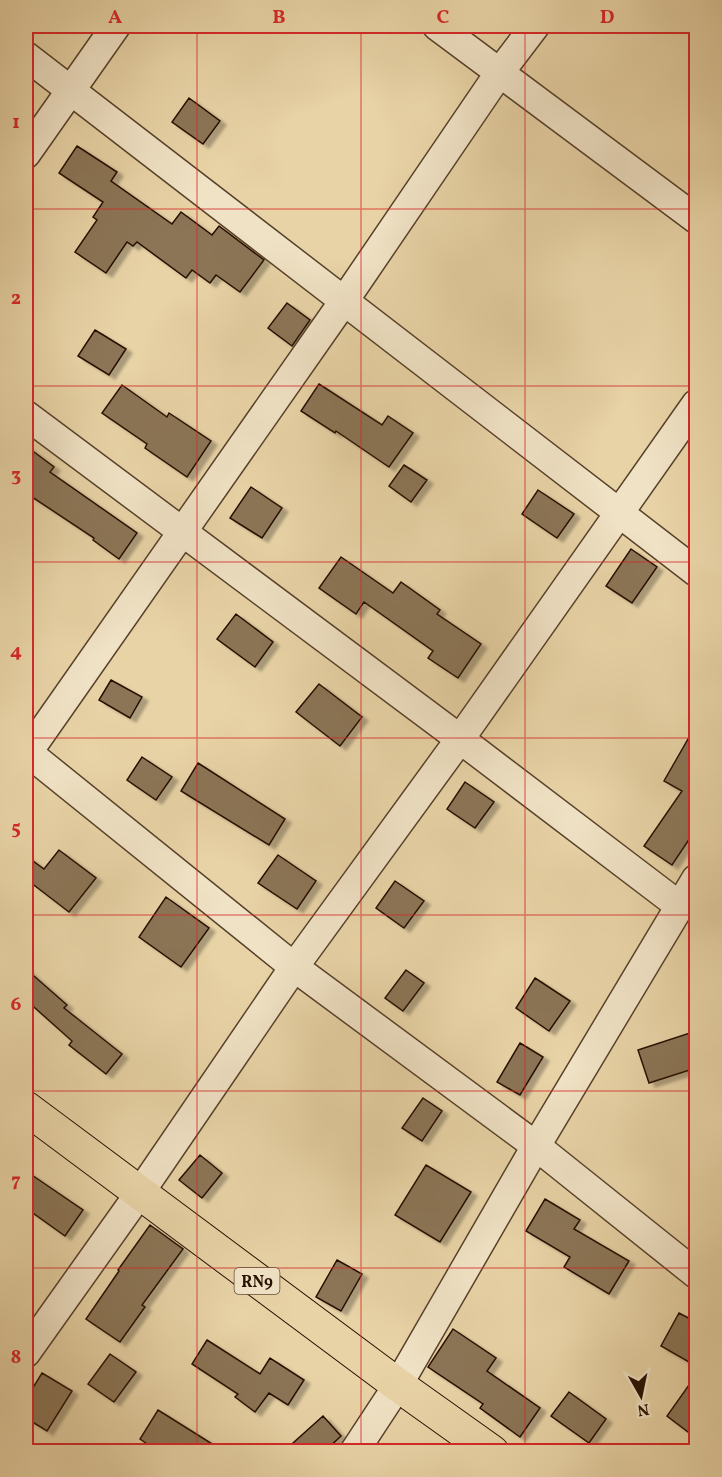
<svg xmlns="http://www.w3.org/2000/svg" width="722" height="1477" viewBox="0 0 722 1477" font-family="Vollkorn,serif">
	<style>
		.building { fill: #8b7556; stroke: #271000; stroke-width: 1.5; filter: url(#shadow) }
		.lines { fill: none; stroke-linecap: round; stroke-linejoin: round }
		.minor-casing { stroke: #57412a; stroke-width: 31 }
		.primary-casing { stroke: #271000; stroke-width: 35 }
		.minor { stroke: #f0e2c5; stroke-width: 28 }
		.primary { stroke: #e8d3a6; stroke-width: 33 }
		.grid { fill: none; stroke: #d62828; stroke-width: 1.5; stroke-opacity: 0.55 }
		.labels { text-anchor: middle; stroke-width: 5; stroke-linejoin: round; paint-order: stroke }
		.shield { fill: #f0e2c5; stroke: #634f3b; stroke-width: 1.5 }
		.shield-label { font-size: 16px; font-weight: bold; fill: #271000 }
		.neatline { fill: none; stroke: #d62828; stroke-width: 2 }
		.grid-label { font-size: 20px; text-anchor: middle; font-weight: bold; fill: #d62828 }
	</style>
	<defs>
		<filter id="shadow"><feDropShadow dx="6" dy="4" stdDeviation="1.5" flood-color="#0004"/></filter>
	</defs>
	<rect width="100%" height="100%" fill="#e8d3a6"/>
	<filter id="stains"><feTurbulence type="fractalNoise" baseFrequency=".00333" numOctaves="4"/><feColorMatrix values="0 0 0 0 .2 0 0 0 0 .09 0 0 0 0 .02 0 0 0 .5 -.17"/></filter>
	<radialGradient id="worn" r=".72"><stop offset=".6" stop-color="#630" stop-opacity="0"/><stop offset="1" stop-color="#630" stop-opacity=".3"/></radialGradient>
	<path class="building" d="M 189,98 L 220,121 L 203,144 L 172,122 Z
		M 77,146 L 117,172 L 111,181 L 172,224 L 181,212 L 212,235 L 219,226 L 264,260 L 240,292 L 216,275 L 210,283 L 192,270 L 186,278 L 137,242 L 133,246 L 127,242 L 106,273 L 75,252 L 97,220 L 93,217 L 103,202 L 59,173 Z
		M 287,303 L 310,320 L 292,346 L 268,328 Z
		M 95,330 L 126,349 L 109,375 L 78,356 Z
		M 319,384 L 382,425 L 388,416 L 413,433 L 389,467 L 336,431 L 335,433 L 301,411 Z
		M 122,385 L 167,417 L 169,413 L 211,441 L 187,477 L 145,448 L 147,444 L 102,413 Z
		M 26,446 L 54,467 L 50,472 L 137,533 L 119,559 L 93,540 L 94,538 L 26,493 Z
		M 404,465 L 427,480 L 411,502 L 389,486 Z
		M 251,487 L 282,508 L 262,538 L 230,518 Z
		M 538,490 L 574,514 L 557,538 L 522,514 Z
		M 631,549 L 657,567 L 632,603 L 606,586 Z
		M 341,557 L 393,593 L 401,582 L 440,610 L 437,614 L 481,644 L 458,678 L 428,658 L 433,651 L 364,602 L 356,614 L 319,588 Z
		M 236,614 L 273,642 L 255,667 L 217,639 Z
		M 111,680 L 142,697 L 130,718 L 99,700 Z
		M 319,684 L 362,717 L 340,746 L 296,712 Z
		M 696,725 L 696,829 L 672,865 L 644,846 L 682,791 L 664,781 Z
		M 142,757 L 172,777 L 156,800 L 127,780 Z
		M 198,763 L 285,819 L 269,845 L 181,791 Z
		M 465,782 L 494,802 L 475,828 L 447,809 Z
		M 59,850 L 96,878 L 69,912 L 26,879 L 26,856 L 44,869 Z
		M 278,855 L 316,881 L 297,909 L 258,883 Z
		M 395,881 L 424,901 L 404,928 L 376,908 Z
		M 166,897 L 209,928 L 181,967 L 139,937 Z
		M 26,969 L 67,1005 L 64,1008 L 122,1054 L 106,1074 L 69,1045 L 72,1041 L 26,1000 Z
		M 406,970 L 424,983 L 403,1011 L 385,998 Z
		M 535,978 L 570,1001 L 549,1031 L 516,1008 Z
		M 696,1031 L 696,1068 L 649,1083 L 638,1050 Z
		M 520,1043 L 543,1057 L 520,1095 L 497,1082 Z
		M 423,1098 L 442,1111 L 422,1141 L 402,1128 Z
		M 200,1155 L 222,1173 L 202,1198 L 179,1180 Z
		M 426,1165 L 471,1192 L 440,1242 L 395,1215 Z
		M 26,1171 L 83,1210 L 65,1236 L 26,1208 Z
		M 545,1199 L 580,1220 L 574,1229 L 629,1261 L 609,1294 L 564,1267 L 570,1257 L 526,1231 Z
		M 150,1225 L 183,1249 L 142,1305 L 145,1307 L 120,1342 L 86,1319 L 119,1271 L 118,1270 Z
		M 337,1260 L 362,1274 L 341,1311 L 316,1297 Z
		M 679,1313 L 696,1322 L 696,1366 L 661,1346 Z
		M 453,1329 L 496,1358 L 487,1371 L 540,1408 L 520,1437 L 480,1408 L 483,1404 L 428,1367 Z
		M 207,1340 L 260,1374 L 270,1358 L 304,1380 L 288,1405 L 269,1393 L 255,1412 L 235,1397 L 238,1394 L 192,1364 Z
		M 110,1354 L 136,1372 L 114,1402 L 88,1384 Z
		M 42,1373 L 72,1391 L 47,1431 L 26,1418 L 26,1399 Z
		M 696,1375 L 696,1438 L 667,1416 Z
		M 569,1392 L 606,1419 L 589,1443 L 551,1416 Z
		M 158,1410 L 225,1452 L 159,1452 L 140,1439 Z
		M 323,1416 L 341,1436 L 324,1452 L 283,1452 Z"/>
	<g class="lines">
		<defs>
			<path id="minor" d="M 437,26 L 696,219
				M 26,56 L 696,572
				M 26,154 L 116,26
				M 26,415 L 460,739 L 681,907
				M 26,751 L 294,967 L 536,1146 L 696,1274
				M 26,755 L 344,301 L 500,72 L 535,26
				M 26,1353 L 139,1194 L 294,967 L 460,739 L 696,404
				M 354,1452 L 398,1385 L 536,1146 L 696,879"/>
			<path id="primary" d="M 26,1108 L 398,1385 L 492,1452"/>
		</defs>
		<use href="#minor" class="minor-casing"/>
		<use href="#primary" class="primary-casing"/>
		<use href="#minor" class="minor"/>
		<use href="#primary" class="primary"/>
	</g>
	<path class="grid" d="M 197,26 L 197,1452M 361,26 L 361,1452M 525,26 L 525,1452M 26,209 L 696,209M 26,386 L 696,386M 26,562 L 696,562M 26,738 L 696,738M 26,915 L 696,915M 26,1091 L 696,1091M 26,1268 L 696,1268"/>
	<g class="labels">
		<rect class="shield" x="234.5" y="1268" width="45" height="26" rx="4.5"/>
		<g class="shield-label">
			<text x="257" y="1287">RN9</text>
		</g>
	</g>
	<rect width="722" height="1477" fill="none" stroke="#e8d3a6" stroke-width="66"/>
	<g transform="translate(641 1396) rotate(171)" stroke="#f0e2c5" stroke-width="4.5" paint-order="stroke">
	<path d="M0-4.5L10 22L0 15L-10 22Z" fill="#271000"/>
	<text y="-9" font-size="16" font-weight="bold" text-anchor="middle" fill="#271000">N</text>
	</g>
	<rect x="33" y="33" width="656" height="1411" class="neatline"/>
	<g class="grid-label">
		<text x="115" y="23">A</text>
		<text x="279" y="23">B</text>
		<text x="443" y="23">C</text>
		<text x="607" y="23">D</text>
		<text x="16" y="128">1</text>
		<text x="16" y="304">2</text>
		<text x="16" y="481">3</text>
		<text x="16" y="657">4</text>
		<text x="16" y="834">5</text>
		<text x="16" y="1010">6</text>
		<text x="16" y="1186">7</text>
		<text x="16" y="1363">8</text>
	</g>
	<rect width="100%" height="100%" filter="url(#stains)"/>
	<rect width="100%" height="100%" fill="url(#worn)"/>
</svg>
